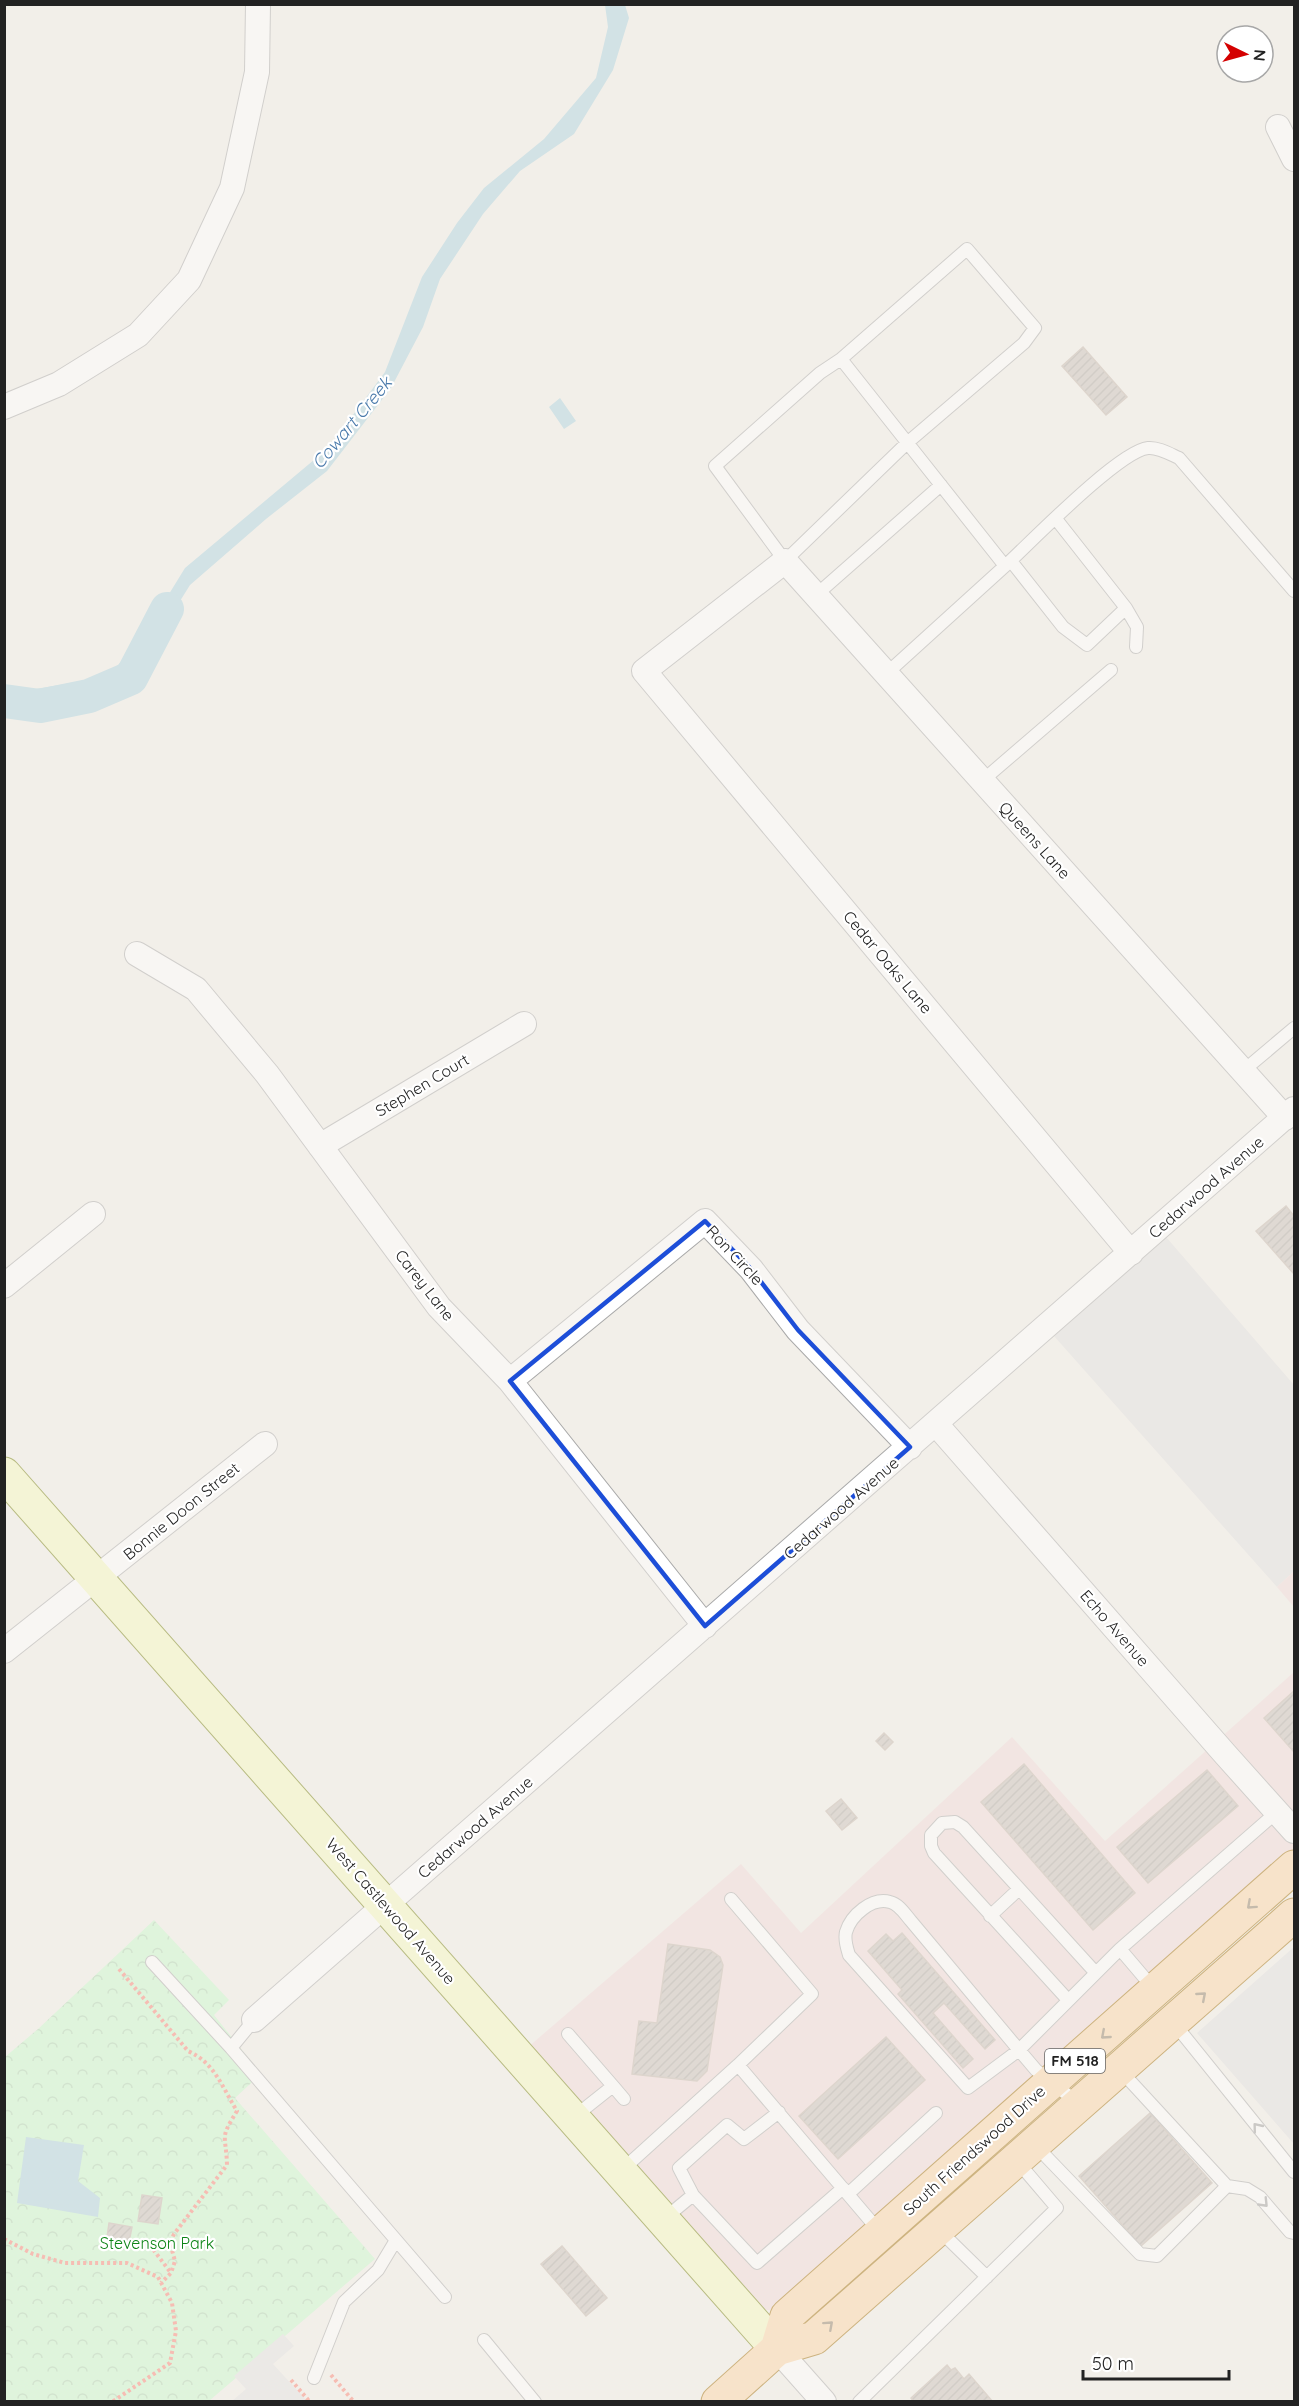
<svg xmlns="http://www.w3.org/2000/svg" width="1299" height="2406" viewBox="0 0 1299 2406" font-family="Quicksand,sans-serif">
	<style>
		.residential { fill: #e0dfdf }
		.commercial { fill: #f2dad9 }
		.park { fill: url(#park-crowns) }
		.parking { fill: #e2e2e2 }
		.water { fill: #aad3df }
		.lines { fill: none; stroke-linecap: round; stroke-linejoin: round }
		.river { stroke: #aad3df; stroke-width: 34 }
		.building { fill: url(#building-hatch); stroke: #c4b6ab; stroke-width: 1.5 }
		.lane-casing { stroke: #a9a9a9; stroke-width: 14 }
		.street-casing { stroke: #a9a9a9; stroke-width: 26 }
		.secondary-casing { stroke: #707d05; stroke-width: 35 }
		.primary-casing { stroke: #a06b00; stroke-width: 35 }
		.path { stroke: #fa8072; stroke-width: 4; stroke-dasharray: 3 3; stroke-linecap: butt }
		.lane { stroke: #fff; stroke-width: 12 }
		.street { stroke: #fff; stroke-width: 24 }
		.secondary { stroke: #f7fabf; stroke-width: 33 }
		.primary { stroke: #fcd6a4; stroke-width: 33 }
		.oneway { stroke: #8f7c63 }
		.oneway2 { stroke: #9c9c9c }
		.marked { fill: none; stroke: #1d4ed8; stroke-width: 4.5; stroke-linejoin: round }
		.labels { text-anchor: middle; stroke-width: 4.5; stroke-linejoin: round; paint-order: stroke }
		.shield { fill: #fff; stroke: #646464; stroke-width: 1.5 }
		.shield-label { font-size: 15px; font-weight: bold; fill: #222 }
		.street-label { font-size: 16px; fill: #222; stroke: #fff }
		.park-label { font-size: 16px; fill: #0c8416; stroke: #fff }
		.water-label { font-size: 18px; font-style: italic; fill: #4a7aab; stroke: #fff }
	</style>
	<defs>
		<pattern id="park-crowns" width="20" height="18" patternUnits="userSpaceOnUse" patternTransform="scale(1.5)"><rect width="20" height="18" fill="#c8facc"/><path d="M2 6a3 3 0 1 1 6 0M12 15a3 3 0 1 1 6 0" fill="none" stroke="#acd6af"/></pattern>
		<pattern id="building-hatch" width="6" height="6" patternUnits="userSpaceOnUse" patternTransform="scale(1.5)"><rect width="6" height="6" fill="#c7bfb8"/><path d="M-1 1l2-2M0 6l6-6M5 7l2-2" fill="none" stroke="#aba49e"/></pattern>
	</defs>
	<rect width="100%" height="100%" fill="#f2efe9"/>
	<path class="residential" d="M 1166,1237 L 1294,1385 L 1294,1571 L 1277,1587 L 1054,1336 Z
		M 1294,1947 L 1294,2144 L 1197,2033 Z"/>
	<path class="commercial" d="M 1294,1571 L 1294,1607 L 1277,1587 Z
		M 1294,1672 L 1294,1853 L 775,2311 L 761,2309 L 527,2048 L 741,1864 L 801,1933 L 1012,1737 L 1105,1841 Z"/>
	<path class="park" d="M 154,1920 L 229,2000 L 214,2015 L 261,2074 L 235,2098 L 375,2259 L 209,2401 L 5,2402 L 5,2057 L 38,2029 Z"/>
	<path class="parking" d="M 283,2334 L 294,2346 L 273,2364 L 307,2401 L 232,2401 L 246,2389 L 234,2376 Z"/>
	<path class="water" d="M 605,5 L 625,5 L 629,18 L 613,70 L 574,134 L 520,171 L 483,214 L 440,279 L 423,327 L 391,388 L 327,471 L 266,519 L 190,585 L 155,641 L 105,699 L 42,709 L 5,712 L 5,694 L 108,677 L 145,633 L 185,568 L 327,449 L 350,419 L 385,372 L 422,277 L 457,223 L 484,188 L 544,139 L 596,78 L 608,27 Z
		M 560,398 L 576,421 L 564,429 L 549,407 Z
		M 26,2137 L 84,2145 L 78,2181 L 100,2198 L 98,2217 L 17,2203 Z"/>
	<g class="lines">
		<path class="river" d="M 4,701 L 40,706 L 89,696 L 131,678 L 167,609"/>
	</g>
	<path class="building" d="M 1083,347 L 1127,397 L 1106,415 L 1062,366 Z
		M 1286,1206 L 1294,1216 L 1294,1274 L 1256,1231 Z
		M 1294,1691 L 1294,1752 L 1264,1718 Z
		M 884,1733 L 893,1742 L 885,1750 L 876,1741 Z
		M 1024,1764 L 1135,1893 L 1093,1930 L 981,1802 Z
		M 1207,1770 L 1238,1806 L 1148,1883 L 1117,1847 Z
		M 841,1799 L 857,1818 L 842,1830 L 826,1811 Z
		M 902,1933 L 995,2040 L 985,2049 L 944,2003 L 933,2013 L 973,2059 L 963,2068 L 898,1994 L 902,1990 L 868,1951 L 886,1934 L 893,1941 Z
		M 668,1944 L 710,1950 L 720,1957 L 723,1965 L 707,2071 L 697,2081 L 632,2074 L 639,2021 L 657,2023 Z
		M 886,2037 L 925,2080 L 838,2159 L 799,2116 Z
		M 1150,2113 L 1212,2183 L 1141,2246 L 1079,2176 Z
		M 142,2195 L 162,2198 L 158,2224 L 138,2221 Z
		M 109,2223 L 132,2227 L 128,2247 L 106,2244 Z
		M 562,2246 L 607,2298 L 586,2316 L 541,2264 Z
		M 947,2365 L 951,2370 L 955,2368 L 964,2379 L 969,2374 L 993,2402 L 914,2402 L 911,2398 Z"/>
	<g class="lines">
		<defs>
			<path id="lane" d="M 841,359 L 967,249 L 1035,328 L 1024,343 L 907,443 L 785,561 L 715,466 L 820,373 L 841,359 C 896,428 950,497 1005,566 L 886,674
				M 1011,561 L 1063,627 L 1087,645 L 1126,608 L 1056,519
				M 1005,566 C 1030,543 1119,451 1148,448 C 1158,447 1170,454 1179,458 L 1294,591
				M 815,596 L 941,485
				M 1126,608 L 1137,627 L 1136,647
				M 982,781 L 1111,670
				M 1243,1071 L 1294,1028
				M 731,1899 L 812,1994 L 738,2065
				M 990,1916 L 1019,1889
				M 1120,1949 L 1154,1989
				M 152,1962 L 231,2048
				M 1068,2000 L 934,1853 L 931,1846 L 931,1835 L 942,1823 L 955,1822 L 963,1827 L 1095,1972
				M 254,2020 L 231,2048 L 396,2240 L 378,2270 L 344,2302 L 314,2378
				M 1173,2022 L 1294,2172
				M 568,2034 L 613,2086 L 574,2117
				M 613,2086 L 624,2099
				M 1078,2103 L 1036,2070 L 1019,2050 L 911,1921 C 905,1914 899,1904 890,1902 C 872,1897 851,1915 846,1932 C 844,1940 847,1948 849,1955 L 968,2088 L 1019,2050 L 1120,1949 L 1278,1811
				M 1035,2145 L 1140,2254 L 1157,2256 L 1227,2186 L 1120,2070
				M 622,2170 L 738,2065 L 880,2232
				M 1227,2186 L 1247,2189 L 1260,2197 L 1290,2232 L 1294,2233
				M 848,2194 L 936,2113
				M 693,2195 L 679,2168 L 727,2125 L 744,2139 L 779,2112
				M 664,2219 L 693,2195 L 757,2263 L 843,2188
				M 938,2229 L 987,2277
				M 396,2240 L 445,2297
				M 484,2340 L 535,2402
				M 859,2402 L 1057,2208 L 1017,2161"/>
			<path id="street" d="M 1278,127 L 1294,159
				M 4,407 L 59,384 L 138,335 L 189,280 L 232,188 L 257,72 L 258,4
				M 137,954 L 196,989 L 267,1074 L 439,1307 L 510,1381 L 705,1626
				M 320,1146 L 524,1024
				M 1131,1253 L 644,671 L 785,561 L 1285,1118
				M 4,1286 L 93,1214
				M 510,1381 L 705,1221 L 751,1269 L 798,1330 L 910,1447
				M 936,1424 L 1225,1754 L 1294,1831
				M 4,1651 L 265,1444
				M 254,2020 L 1294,1109
				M 777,2349 L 824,2402"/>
			<path id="secondary" d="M 4,1474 L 777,2349"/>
			<path id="primary" d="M 777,2349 L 787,2316 L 1294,1867
				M 718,2402 L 777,2349 L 814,2338 L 1294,1915"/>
		</defs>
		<use href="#lane" class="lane-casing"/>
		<use href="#street" class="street-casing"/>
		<use href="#secondary" class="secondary-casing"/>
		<use href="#primary" class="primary-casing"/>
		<path class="path" d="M 119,1969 L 188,2051 C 215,2063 222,2087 237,2111 C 219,2140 226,2133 227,2165 L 174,2234 L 170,2243 L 175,2261 L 171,2273
			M 4,2239 L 33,2254 L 65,2263 L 127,2263 L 158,2277 L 172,2303 L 176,2331 L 170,2363 L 112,2402
			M 146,2240 L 171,2273 L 161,2283
			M 331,2375 L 354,2402
			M 291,2380 L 310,2402"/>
		<use href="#lane" class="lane"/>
		<use href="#street" class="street"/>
		<use href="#secondary" class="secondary"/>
		<use href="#primary" class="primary"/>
	</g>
	<defs><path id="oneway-chevron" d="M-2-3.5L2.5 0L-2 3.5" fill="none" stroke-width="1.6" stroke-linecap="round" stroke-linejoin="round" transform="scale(1.5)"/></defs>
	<g class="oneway">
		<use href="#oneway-chevron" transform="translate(1251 1905) rotate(138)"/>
		<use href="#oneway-chevron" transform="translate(1202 1996) rotate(-41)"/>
		<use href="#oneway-chevron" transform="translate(1105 2035) rotate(139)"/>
		<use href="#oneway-chevron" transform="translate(829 2325) rotate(-42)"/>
	</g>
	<g class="oneway2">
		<use href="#oneway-chevron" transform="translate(1257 2127) rotate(-129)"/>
		<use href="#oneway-chevron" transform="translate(1264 2203) rotate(46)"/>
	</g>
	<path d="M0 0H1299V2406H0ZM 705,1221 L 751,1269 L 798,1330 L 910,1447 L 705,1626 L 510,1381 Z" fill="#f2efe9" fill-opacity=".55" fill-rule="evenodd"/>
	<path class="marked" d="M 705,1221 L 751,1269 L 798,1330 L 910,1447 L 705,1626 L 510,1381 Z"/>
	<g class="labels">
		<rect class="shield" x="1045" y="2049" width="60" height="24" rx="4.5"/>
		<g class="shield-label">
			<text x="1075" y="2066">FM 518</text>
		</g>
		<g class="street-label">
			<text transform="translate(1035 840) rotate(48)" y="6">Queens Lane</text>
			<text transform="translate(888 962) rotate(50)" y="6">Cedar Oaks Lane</text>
			<text transform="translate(422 1085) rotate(-31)" y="6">Stephen Court</text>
			<text transform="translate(1206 1187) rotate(-41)" y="6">Cedarwood Avenue</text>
			<text transform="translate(735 1255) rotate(47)" y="6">Ron Circle</text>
			<text transform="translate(425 1285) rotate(52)" y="6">Carey Lane</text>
			<text transform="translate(841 1508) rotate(-41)" y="6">Cedarwood Avenue</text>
			<text transform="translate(181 1511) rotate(-39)" y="6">Bonnie Doon Street</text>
			<text transform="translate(1115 1628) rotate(49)" y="6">Echo Avenue</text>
			<text transform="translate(475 1827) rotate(-41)" y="6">Cedarwood Avenue</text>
			<text transform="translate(391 1911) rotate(49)" y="6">West Castlewood Avenue</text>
			<text transform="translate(974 2150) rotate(-42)" y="6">South Friendswood Drive</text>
		</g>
		<g class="park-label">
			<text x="157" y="2249">Stevenson Park</text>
		</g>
		<g class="water-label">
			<text transform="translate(352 423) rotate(-50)" y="6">Cowart Creek</text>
		</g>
	</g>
	<rect width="1299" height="2406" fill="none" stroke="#222222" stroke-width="12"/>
	<g transform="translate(1245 54) rotate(95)"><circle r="28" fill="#ffffff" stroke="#a7a7a7" stroke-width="1.5"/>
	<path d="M0-4.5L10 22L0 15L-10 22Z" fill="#d40000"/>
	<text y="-9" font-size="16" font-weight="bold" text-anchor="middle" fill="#222222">N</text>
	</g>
	<path d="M1083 2370v9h146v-9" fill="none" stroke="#222222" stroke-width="3"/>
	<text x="1092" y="2370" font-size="18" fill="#222222" stroke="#ffffff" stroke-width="4.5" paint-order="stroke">50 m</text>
</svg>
